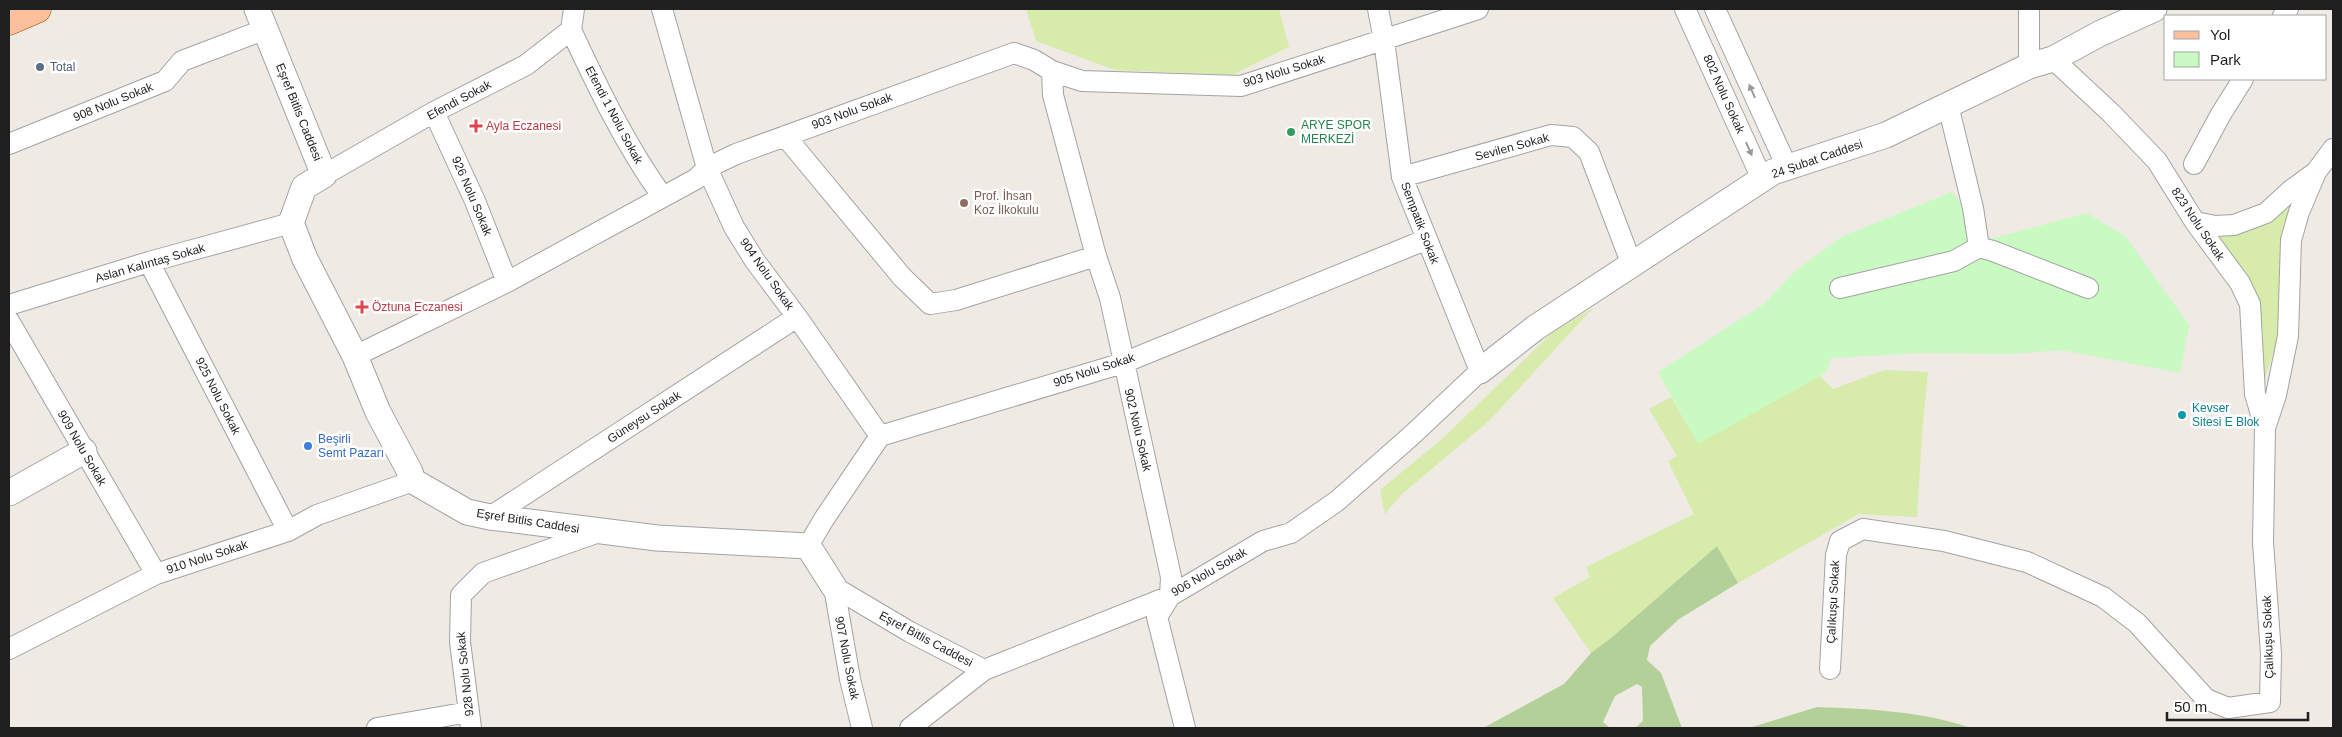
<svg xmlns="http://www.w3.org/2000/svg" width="2342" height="737" viewBox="0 0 2342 737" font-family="Arial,sans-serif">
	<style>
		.grass { fill: #d7ebaa }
		.forest { fill: #b4d099 }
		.park { fill: #c8fac1 }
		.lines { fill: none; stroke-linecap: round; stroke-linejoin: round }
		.minor-casing { stroke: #a3a3a3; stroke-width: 22 }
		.tertiary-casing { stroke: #a3a3a3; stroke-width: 27 }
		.primary-casing { stroke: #9a4800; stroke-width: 29 }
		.minor { stroke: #fff; stroke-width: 20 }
		.tertiary { stroke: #fff; stroke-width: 25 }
		.primary { stroke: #fdc09c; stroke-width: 28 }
		.oneway { fill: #9a9a9a }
		.service-dot { fill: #5c6f8a; stroke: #fff; stroke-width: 2 }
		.health-dot { fill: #e0444e; stroke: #fff; stroke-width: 2 }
		.leisure-dot { fill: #2e9e5b; stroke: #fff; stroke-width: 2 }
		.education-dot { fill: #8d6e63; stroke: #fff; stroke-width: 2 }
		.culture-dot { fill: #0f9aa8; stroke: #fff; stroke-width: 2 }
		.shop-dot { fill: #3f7fe0; stroke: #fff; stroke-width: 2 }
		.labels { text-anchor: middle; stroke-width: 5; stroke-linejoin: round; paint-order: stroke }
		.service-label { font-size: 12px; fill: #4e5e75; stroke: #fff; text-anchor: start }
		.street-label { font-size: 12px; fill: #1f1f1f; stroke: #fff }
		.leisure-label { font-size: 12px; fill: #27864d; stroke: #fff; text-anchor: start }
		.health-label { font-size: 12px; fill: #be3a42; stroke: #fff; text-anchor: start }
		.education-label { font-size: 12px; fill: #785e54; stroke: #fff; text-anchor: start }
		.culture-label { font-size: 12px; fill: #0d838f; stroke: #fff; text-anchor: start }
		.shop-label { font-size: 12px; fill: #366cbe; stroke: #fff; text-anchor: start }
	</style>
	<rect width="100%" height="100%" fill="#f0eae5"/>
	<path class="grass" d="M 1026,9 L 1279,9 L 1289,47 L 1232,75 L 1115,70 L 1036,41 Z
		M 2303,187 L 2283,238 L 2277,342 L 2262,387 L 2262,326 L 2260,309 L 2217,240 Z
		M 1593,308 L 1490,420 L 1402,494 L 1385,514 L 1380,490 L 1442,439 L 1554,331 Z
		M 1884,370 L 1928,372 L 1922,434 L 1917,517 L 1859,514 L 1738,583 L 1717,546 L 1611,638 L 1591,653 L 1553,598 L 1590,577 L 1586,567 L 1694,514 L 1668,461 L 1677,456 L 1649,409 L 1671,397 L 1698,443 L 1820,376 L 1833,389 Z"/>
	<path class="forest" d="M 1717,546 L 1738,583 L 1679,619 L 1650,646 L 1647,660 L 1661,673 L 1682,728 L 1635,728 L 1643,721 L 1642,687 L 1637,684 L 1615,696 L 1603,722 L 1610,728 L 1483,728 L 1564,684 L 1591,653 L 1611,638 Z
		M 1817,707 C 1869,709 1922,711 1971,728 L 1749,728 Z"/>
	<path class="park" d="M 1952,192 L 1990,239 L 2087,213 L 2126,237 L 2189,325 L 2180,373 L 2062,350 L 2011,354 L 1920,353 L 1831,358 L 1827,371 L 1820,376 L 1698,444 L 1658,372 L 1764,304 L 1795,271 L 1843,236 Z"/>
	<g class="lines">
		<defs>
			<path id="minor" d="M 662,9 L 707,168 L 734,227 L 755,261 L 797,317 L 880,436
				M 1685,9 L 1762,179
				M 1715,9 L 1787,167
				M 2283,16 L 2288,9
				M 571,30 C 598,88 625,144 662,196
				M 2053,59 L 2111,113 L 2157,161 L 2195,222 L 2240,283 L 2250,304 L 2255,394 L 2265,428
				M 2029,66 L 2029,9
				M 1052,71 L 1053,95 L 1096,256 L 1110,298 L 1171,577 L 1170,596 L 1157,617 L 1185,728
				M 1948,105 L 1973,208 L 1979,247 L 1993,251 L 2088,288
				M 434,112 L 475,201 L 507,282
				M 785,136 L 902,277 L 930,304 L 956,300 L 1096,256
				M 9,144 L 165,81 L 182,61 L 266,29
				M 2194,164 L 2221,114 L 2243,79
				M 324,175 L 434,112 L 526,65 L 571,30 L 574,9
				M 1402,177 L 1551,135 L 1573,137 L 1589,152 L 1632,265
				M 2195,222 L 2215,226 L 2234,225 L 2266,213 L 2290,191 L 2316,172 L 2333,149
				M 149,262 L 288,531
				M 1840,288 L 1954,261 L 1979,247
				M 9,305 L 149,262 L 291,223
				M 9,321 L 156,574
				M 355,356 L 507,282 L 696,179 L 707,168 L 736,154 L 1014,53 L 1034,60 L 1052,71 L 1082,81 L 1241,86 L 1478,9
				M 490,517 L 797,317
				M 808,546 L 824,519 L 880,436 L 1123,363 L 1425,240
				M 834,587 L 910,632 L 984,670
				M 834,587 L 850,679 L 862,728
				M 9,649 L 156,574 L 288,531 L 317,515 L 413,481
				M 1830,669 L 1836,555 L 1840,541 L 1863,529 L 1944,541 L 2027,562 L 2103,597 L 2137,623 L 2206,699 L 2228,708 L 2270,702 L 2271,654 L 2263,542 L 2265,428 L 2276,395 L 2288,336 L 2291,240 L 2299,212 L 2316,172
				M 377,728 L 469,712
				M 471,728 L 460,642 L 461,595 L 483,573 L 599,532
				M 910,728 L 984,670 L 1170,596 L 1263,541 L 1291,533 L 1337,501 L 1411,436 L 1480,371 L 1402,177 L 1384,40 L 1378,9"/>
			<path id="tertiary" d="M 257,9 L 324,175 L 304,187 L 291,223 L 305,259 L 355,356 L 378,412 L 410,472 L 413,481 L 467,512 L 490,517 L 657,538 L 808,546 L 834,587
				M 1480,371 L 1535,328 L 1773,172 L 1886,135 L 2029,66 L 2053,59 L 2099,34 L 2154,9
				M 9,493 L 84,451"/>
			<path id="primary" d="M 9,21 L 37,9"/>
		</defs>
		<use href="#minor" class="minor-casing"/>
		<use href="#tertiary" class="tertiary-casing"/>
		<use href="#primary" class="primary-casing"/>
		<use href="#minor" class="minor"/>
		<use href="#tertiary" class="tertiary"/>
		<use href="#primary" class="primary"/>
	</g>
	<defs><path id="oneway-solid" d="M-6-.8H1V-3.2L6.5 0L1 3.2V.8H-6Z" transform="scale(1.25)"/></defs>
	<g class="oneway">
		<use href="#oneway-solid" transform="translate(1752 91) rotate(-114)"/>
		<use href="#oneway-solid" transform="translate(1749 149) rotate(66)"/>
	</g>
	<circle class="service-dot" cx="40" cy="67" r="5"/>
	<g class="health-dot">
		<path d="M473.5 118.5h5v5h5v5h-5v5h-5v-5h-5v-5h5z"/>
		<path d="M359.5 299.5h5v5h5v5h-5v5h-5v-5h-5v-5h5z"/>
	</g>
	<circle class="leisure-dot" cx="1291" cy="132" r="5"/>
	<circle class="education-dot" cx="964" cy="203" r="5"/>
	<circle class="culture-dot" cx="2182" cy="415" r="5"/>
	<circle class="shop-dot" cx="308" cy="446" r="5"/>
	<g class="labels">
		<g class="service-label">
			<text x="50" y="71">Total</text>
		</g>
		<g class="street-label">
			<text transform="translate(1284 71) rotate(-17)" y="4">903 Nolu Sokak</text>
			<text transform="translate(1724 94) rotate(66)" y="4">802 Nolu Sokak</text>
			<text transform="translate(459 100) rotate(-28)" y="4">Efendi Sokak</text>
			<text transform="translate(113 102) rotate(-22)" y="4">908 Nolu Sokak</text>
			<text transform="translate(852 111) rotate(-20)" y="4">903 Nolu Sokak</text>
			<text transform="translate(299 112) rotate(68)" y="4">Eşref Bitlis Caddesi</text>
			<text transform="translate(614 115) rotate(62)" y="4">Efendi 1 Nolu Sokak</text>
			<text transform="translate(1512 147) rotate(-15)" y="4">Sevilen Sokak</text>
			<text transform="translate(1817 159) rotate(-19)" y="4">24 Şubat Caddesi</text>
			<text transform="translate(472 196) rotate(67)" y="4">926 Nolu Sokak</text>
			<text transform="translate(1420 223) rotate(69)" y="4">Sempatik Sokak</text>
			<text transform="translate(2198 224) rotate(56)" y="4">823 Nolu Sokak</text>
			<text transform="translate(150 263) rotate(-16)" y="4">Aslan Kalıntaş Sokak</text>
			<text transform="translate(767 274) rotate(55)" y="4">904 Nolu Sokak</text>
			<text transform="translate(1094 370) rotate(-18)" y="4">905 Nolu Sokak</text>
			<text transform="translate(218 396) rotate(63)" y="4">925 Nolu Sokak</text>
			<text transform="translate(644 417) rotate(-33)" y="4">Güneysu Sokak</text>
			<text transform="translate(1138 430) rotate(77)" y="4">902 Nolu Sokak</text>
			<text transform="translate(82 448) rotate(60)" y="4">909 Nolu Sokak</text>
			<text transform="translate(528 521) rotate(9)" y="4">Eşref Bitlis Caddesi</text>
			<text transform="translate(207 557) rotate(-18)" y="4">910 Nolu Sokak</text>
			<text transform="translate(1209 572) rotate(-30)" y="4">906 Nolu Sokak</text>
			<text transform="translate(1833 602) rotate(-87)" y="4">Çalıkuşu Sokak</text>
			<text transform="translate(2268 637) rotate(-92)" y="4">Çalıkuşu Sokak</text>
			<text transform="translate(926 639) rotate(28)" y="4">Eşref Bitlis Caddesi</text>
			<text transform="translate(847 658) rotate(79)" y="4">907 Nolu Sokak</text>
			<text transform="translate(465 674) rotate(-96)" y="4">928 Nolu Sokak</text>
		</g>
		<g class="leisure-label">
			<text x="1301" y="129">ARYE SPOR<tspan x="1301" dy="14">MERKEZİ</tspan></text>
		</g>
		<g class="health-label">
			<text x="486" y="130">Ayla Eczanesi</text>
			<text x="372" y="311">Öztuna Eczanesi</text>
		</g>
		<g class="education-label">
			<text x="974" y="200">Prof. İhsan<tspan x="974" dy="14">Koz İlkokulu</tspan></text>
		</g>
		<g class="culture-label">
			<text x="2192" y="412">Kevser<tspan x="2192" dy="14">Sitesi E Blok</tspan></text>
		</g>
		<g class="shop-label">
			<text x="318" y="443">Beşirli<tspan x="318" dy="14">Semt Pazarı</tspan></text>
		</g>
	</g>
	<rect width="2342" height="737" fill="none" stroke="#1f1f1f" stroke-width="20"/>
	<rect x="2164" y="15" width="162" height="65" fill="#ffffff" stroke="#a5a5a5"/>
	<rect x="2174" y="31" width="25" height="8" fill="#fdc09c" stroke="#a5a5a5"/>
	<text x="2210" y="40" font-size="15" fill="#1f1f1f">Yol</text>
	<rect x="2174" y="52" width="25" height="15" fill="#c8fac1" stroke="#a5a5a5"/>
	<text x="2210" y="65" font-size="15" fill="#1f1f1f">Park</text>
	<path d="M2167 712v8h141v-8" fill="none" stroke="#1f1f1f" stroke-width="2.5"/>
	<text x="2174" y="712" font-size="15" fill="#1f1f1f" stroke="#ffffff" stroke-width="4" paint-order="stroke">50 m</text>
</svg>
